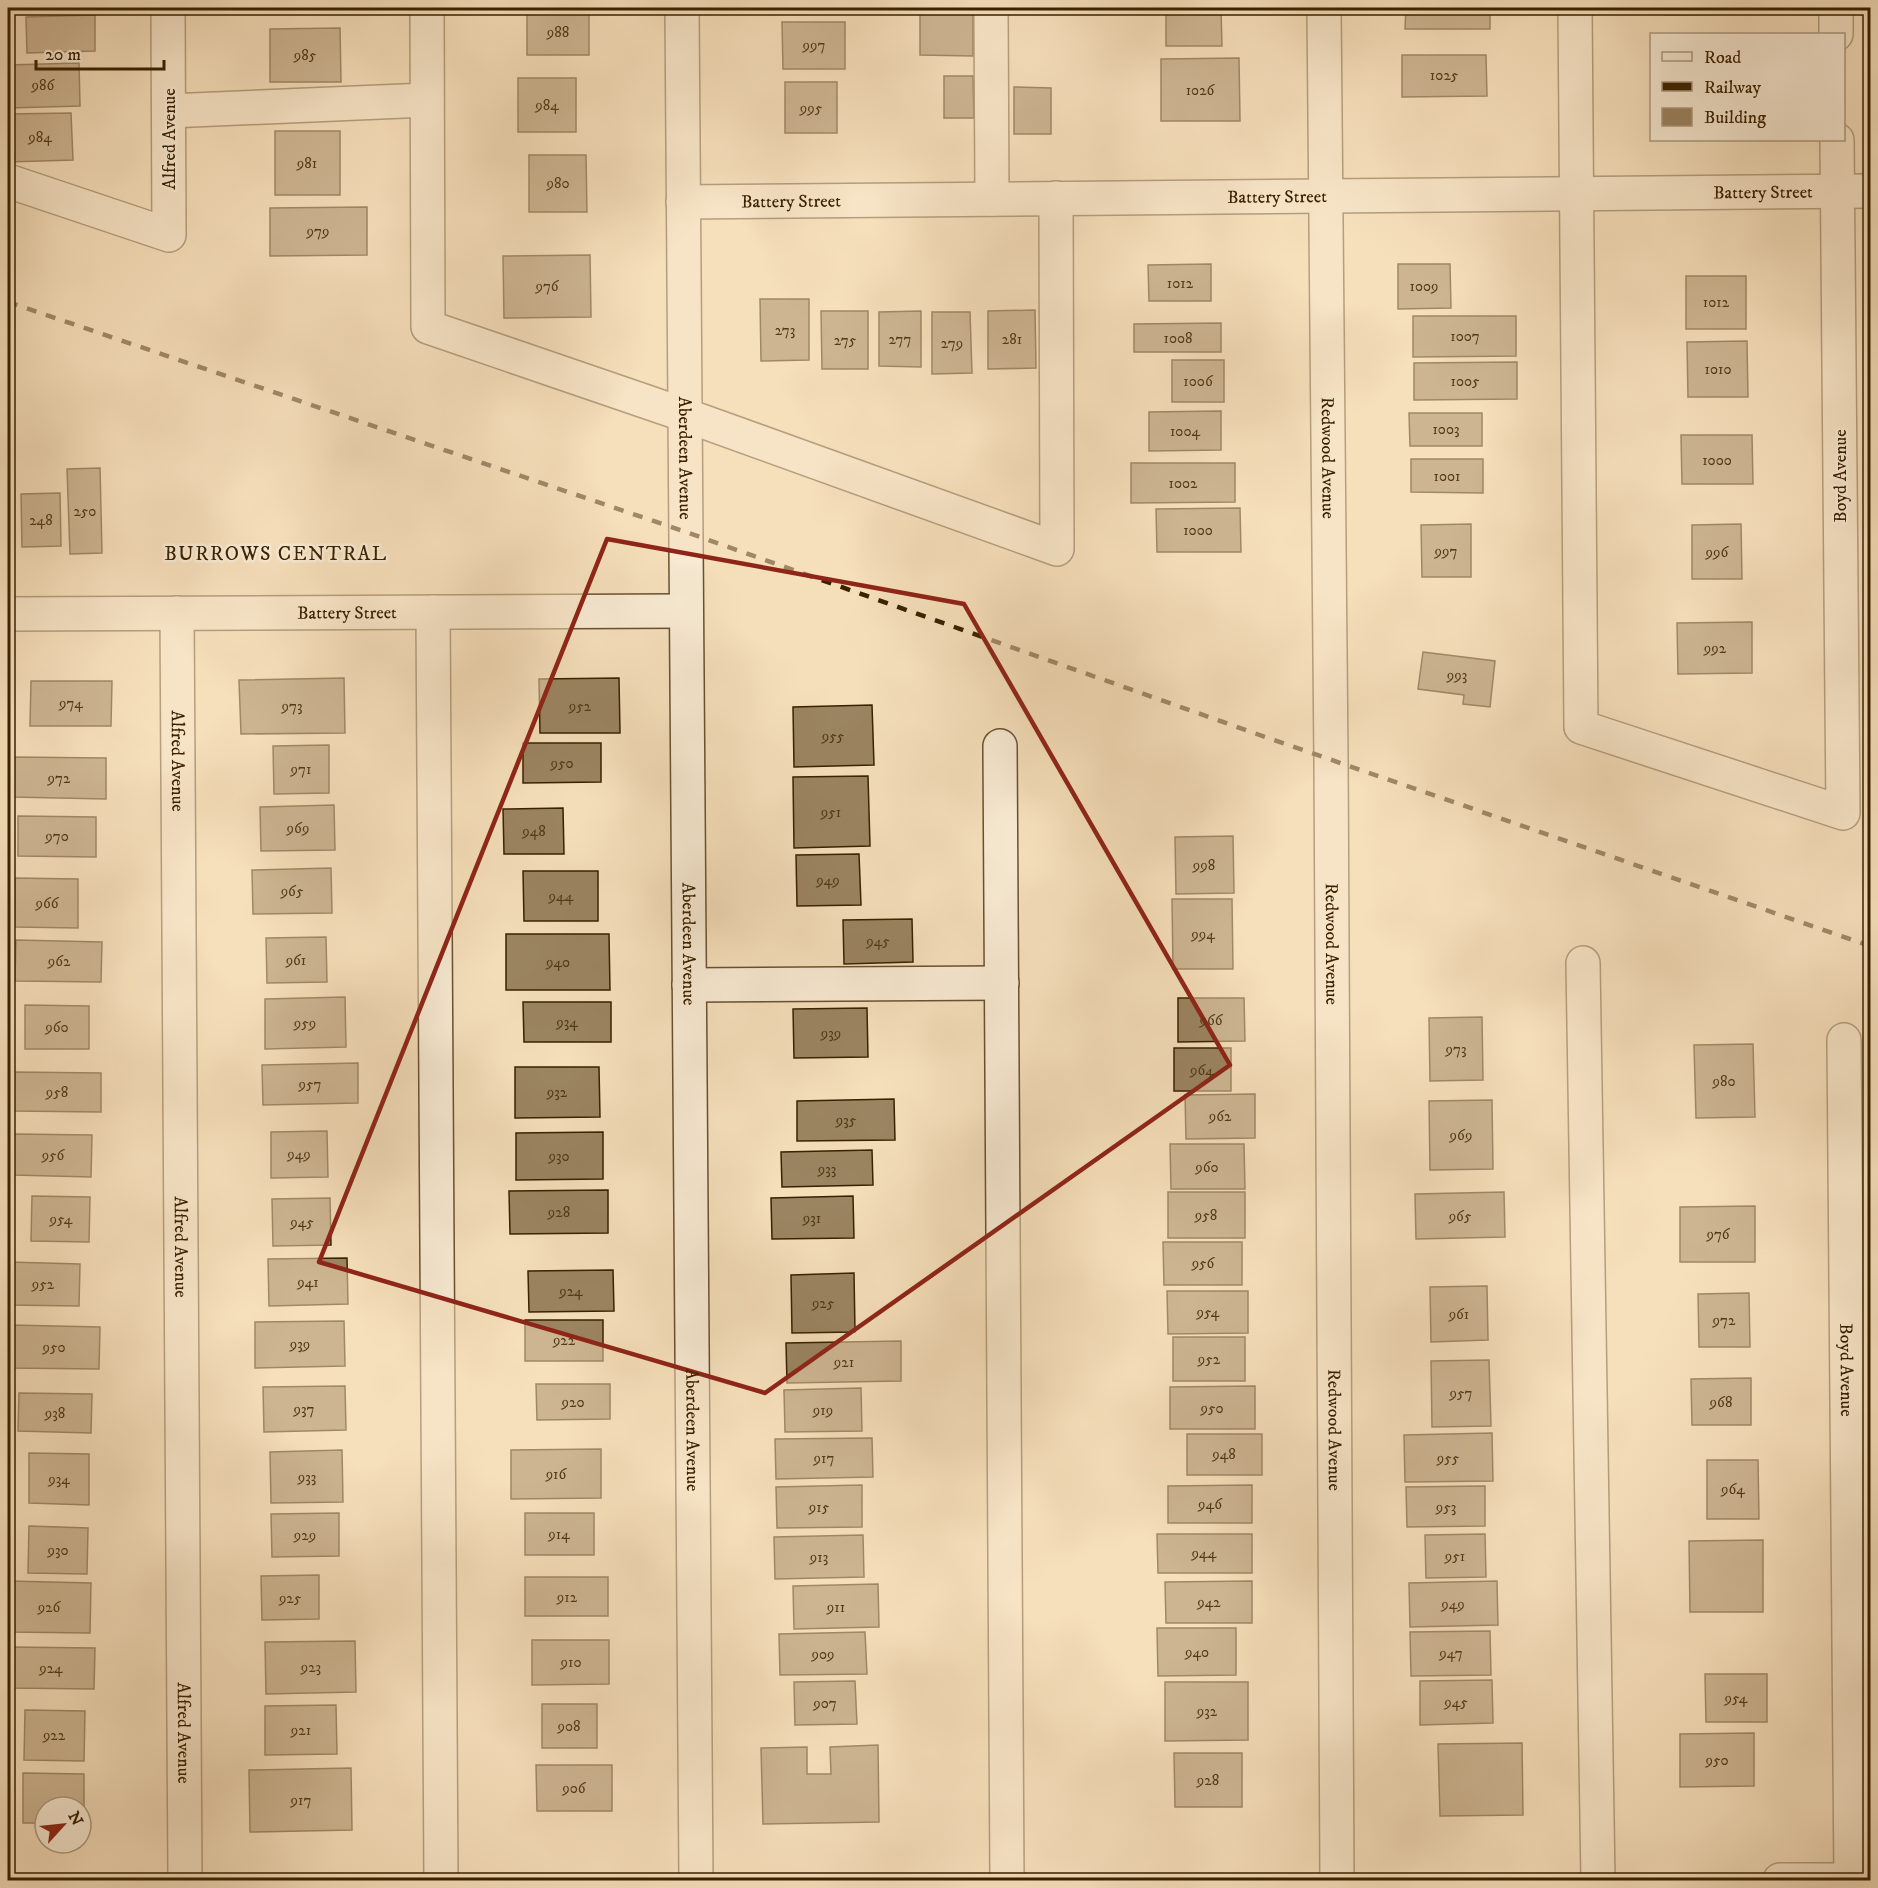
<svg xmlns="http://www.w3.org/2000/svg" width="1878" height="1888" viewBox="0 0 1878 1888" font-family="'IM FELL DW Pica',serif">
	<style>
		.building { fill: #9b8461; stroke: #392100; stroke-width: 1.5 }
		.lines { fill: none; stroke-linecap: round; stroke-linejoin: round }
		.minor-casing { stroke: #68502f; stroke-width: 36 }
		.minor { stroke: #f8ead3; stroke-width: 33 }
		.rail { stroke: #392100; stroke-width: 4.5; stroke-dasharray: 10 10; stroke-linecap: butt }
		.marked { fill: none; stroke: #8f2418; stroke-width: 4.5; stroke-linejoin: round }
		.labels { text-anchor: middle; stroke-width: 5; stroke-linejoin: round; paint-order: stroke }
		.number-label { font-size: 15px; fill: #523a18 }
		.street-label { font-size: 18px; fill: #392100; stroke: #f8ead3 }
		.neighbourhood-label { font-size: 20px; letter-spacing: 1.5px; fill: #392100; stroke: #f8ead3 }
	</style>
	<rect width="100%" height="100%" fill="#f5dfbb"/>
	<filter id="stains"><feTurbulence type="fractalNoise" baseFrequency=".00333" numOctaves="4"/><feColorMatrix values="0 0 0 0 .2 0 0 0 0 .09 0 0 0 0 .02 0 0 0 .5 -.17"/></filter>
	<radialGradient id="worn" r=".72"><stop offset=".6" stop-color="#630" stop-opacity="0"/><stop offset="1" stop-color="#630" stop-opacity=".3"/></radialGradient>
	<path class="building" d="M 8,8 L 80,8 L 80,9 L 8,11 Z
		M 778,8 L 837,8 L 837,10 L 778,11 Z
		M 1406,8 L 1490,8 L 1490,29 L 1405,29 Z
		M 1665,8 L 1749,8 L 1749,14 L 1665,15 Z
		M 527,9 L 589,9 L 589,55 L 527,55 Z
		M 1166,9 L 1221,9 L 1222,46 L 1166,46 Z
		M 920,12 L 973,12 L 973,56 L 920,55 Z
		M 95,15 L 95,51 L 27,53 L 26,17 Z
		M 782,22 L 845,22 L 845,69 L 783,69 Z
		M 340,28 L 341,82 L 270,82 L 270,29 Z
		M 1402,55 L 1486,55 L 1487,96 L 1402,97 Z
		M 1239,58 L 1240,121 L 1161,121 L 1161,59 Z
		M 79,63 L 80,106 L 8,108 L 8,65 Z
		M 944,76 L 973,76 L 974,118 L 944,118 Z
		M 518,78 L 576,78 L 576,132 L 518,132 Z
		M 785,82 L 837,82 L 837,133 L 785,133 Z
		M 1014,87 L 1051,88 L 1051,134 L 1014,134 Z
		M 71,113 L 73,160 L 8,162 L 8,114 Z
		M 275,131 L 340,131 L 340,195 L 275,195 Z
		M 529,155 L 586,155 L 587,212 L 529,212 Z
		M 367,207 L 367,255 L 270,256 L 270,208 Z
		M 590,255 L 591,317 L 504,318 L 503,256 Z
		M 1211,264 L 1211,301 L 1149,301 L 1148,265 Z
		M 1398,264 L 1450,264 L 1451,308 L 1398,309 Z
		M 1686,276 L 1746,276 L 1746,329 L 1686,329 Z
		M 760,299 L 809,299 L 809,360 L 761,361 Z
		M 1035,310 L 1036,368 L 988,369 L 988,311 Z
		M 821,311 L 868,311 L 868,369 L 822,369 Z
		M 921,311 L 921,367 L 879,366 L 879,312 Z
		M 932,312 L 970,312 L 972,373 L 932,374 Z
		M 1413,316 L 1516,316 L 1516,356 L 1413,357 Z
		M 1221,323 L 1221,352 L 1134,352 L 1134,324 Z
		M 1747,341 L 1748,397 L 1688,397 L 1687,342 Z
		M 1172,360 L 1224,360 L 1224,402 L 1172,402 Z
		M 1517,362 L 1517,399 L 1414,400 L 1414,363 Z
		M 1221,411 L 1221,450 L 1149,451 L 1149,412 Z
		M 1409,413 L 1482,413 L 1482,446 L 1410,446 Z
		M 1681,435 L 1752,435 L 1753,484 L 1682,484 Z
		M 8,448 L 10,539 L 8,540 Z
		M 1411,459 L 1483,459 L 1483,493 L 1411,492 Z
		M 1131,463 L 1235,463 L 1235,502 L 1131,503 Z
		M 100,468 L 102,553 L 70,554 L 67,469 Z
		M 60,493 L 61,546 L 22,547 L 21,494 Z
		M 1240,508 L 1241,552 L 1157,552 L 1156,509 Z
		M 1471,524 L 1471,577 L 1422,577 L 1421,525 Z
		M 1741,524 L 1742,579 L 1692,579 L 1692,525 Z
		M 1752,622 L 1752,673 L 1678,674 L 1677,623 Z
		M 1423,652 L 1495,661 L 1490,707 L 1463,704 L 1464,695 L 1418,689 Z
		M 344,678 L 345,733 L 241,734 L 239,680 Z
		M 619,678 L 620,733 L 540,733 L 539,679 Z
		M 31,681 L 112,681 L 111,726 L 30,726 Z
		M 872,705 L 874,765 L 794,767 L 793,707 Z
		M 523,743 L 601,743 L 601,782 L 523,783 Z
		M 329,745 L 329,793 L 274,794 L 273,746 Z
		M 12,757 L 106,758 L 106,799 L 11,797 Z
		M 868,776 L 870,846 L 794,848 L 793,777 Z
		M 334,805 L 335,850 L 261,851 L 260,807 Z
		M 563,808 L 564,854 L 504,854 L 503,809 Z
		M 18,816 L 96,817 L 96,857 L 18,856 Z
		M 1233,836 L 1234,893 L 1176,894 L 1175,837 Z
		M 859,854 L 861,905 L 797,906 L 796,855 Z
		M 331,868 L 332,913 L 253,914 L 252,870 Z
		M 523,871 L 598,871 L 598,921 L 524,921 Z
		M 15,878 L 78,879 L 78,928 L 15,927 Z
		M 1172,899 L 1232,899 L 1233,969 L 1173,969 Z
		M 912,919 L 913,962 L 844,964 L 843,920 Z
		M 506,934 L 609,934 L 610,990 L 506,990 Z
		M 326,937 L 327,982 L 267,983 L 266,938 Z
		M 16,940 L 102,942 L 101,982 L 15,981 Z
		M 345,997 L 346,1047 L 265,1049 L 265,999 Z
		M 1178,998 L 1244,998 L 1245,1041 L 1178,1042 Z
		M 523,1002 L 611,1002 L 611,1042 L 524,1042 Z
		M 25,1005 L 89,1006 L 89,1049 L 25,1049 Z
		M 867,1008 L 868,1057 L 794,1058 L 793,1009 Z
		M 1482,1017 L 1483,1080 L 1430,1081 L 1429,1018 Z
		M 1753,1044 L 1755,1117 L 1696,1118 L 1694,1045 Z
		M 1174,1048 L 1231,1048 L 1231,1091 L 1174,1091 Z
		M 358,1063 L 358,1103 L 263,1105 L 262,1065 Z
		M 515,1067 L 599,1067 L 600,1117 L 515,1118 Z
		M 13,1072 L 101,1073 L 101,1112 L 12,1111 Z
		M 1255,1094 L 1255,1138 L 1186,1139 L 1185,1095 Z
		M 894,1099 L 895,1140 L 797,1141 L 797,1101 Z
		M 1492,1100 L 1493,1169 L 1430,1170 L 1429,1101 Z
		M 327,1131 L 328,1177 L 271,1178 L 271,1132 Z
		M 603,1132 L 603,1179 L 516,1180 L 516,1133 Z
		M 14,1134 L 92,1135 L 91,1177 L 13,1175 Z
		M 1170,1144 L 1244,1144 L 1245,1189 L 1171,1189 Z
		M 872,1150 L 873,1185 L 782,1187 L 781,1152 Z
		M 608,1190 L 608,1233 L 510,1234 L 509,1191 Z
		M 1168,1192 L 1245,1192 L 1245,1238 L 1168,1238 Z
		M 1504,1192 L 1505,1237 L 1416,1239 L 1415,1194 Z
		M 32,1196 L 90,1197 L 89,1242 L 31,1241 Z
		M 853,1196 L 854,1238 L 772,1239 L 771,1198 Z
		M 330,1198 L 331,1245 L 273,1246 L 272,1199 Z
		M 1755,1206 L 1755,1262 L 1680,1262 L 1680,1207 Z
		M 1163,1242 L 1242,1242 L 1242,1285 L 1164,1285 Z
		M 347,1258 L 348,1304 L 269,1306 L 268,1259 Z
		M 8,1262 L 80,1264 L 79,1306 L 8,1305 Z
		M 613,1270 L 614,1311 L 529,1312 L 528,1271 Z
		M 854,1273 L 855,1332 L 792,1333 L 791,1275 Z
		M 1487,1286 L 1488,1340 L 1431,1342 L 1430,1287 Z
		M 1167,1291 L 1248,1291 L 1248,1333 L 1168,1334 Z
		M 1749,1293 L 1750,1347 L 1699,1347 L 1698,1294 Z
		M 525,1320 L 603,1320 L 603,1361 L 525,1361 Z
		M 344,1321 L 345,1366 L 255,1368 L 255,1322 Z
		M 9,1325 L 100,1327 L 99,1369 L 8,1368 Z
		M 1173,1337 L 1245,1337 L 1245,1381 L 1173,1381 Z
		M 901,1341 L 901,1381 L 787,1383 L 786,1343 Z
		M 1489,1360 L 1491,1426 L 1432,1427 L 1431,1361 Z
		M 1751,1378 L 1751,1425 L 1692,1425 L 1691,1379 Z
		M 536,1384 L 610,1384 L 610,1419 L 537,1420 Z
		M 345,1386 L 346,1430 L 264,1432 L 263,1387 Z
		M 1255,1386 L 1255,1429 L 1170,1429 L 1170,1387 Z
		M 861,1388 L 862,1431 L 785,1432 L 784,1390 Z
		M 19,1393 L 92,1394 L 91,1433 L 18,1431 Z
		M 1492,1433 L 1493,1481 L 1405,1482 L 1404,1435 Z
		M 1187,1434 L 1262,1434 L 1262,1475 L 1187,1475 Z
		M 872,1438 L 873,1477 L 776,1479 L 775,1439 Z
		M 601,1449 L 601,1498 L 511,1499 L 511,1450 Z
		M 342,1450 L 343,1502 L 271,1503 L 270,1452 Z
		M 29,1453 L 89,1454 L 89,1505 L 29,1503 Z
		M 1707,1460 L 1758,1460 L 1759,1519 L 1707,1519 Z
		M 862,1485 L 862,1527 L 777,1528 L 776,1487 Z
		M 1252,1485 L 1252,1523 L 1168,1523 L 1168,1486 Z
		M 1485,1486 L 1485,1526 L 1407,1527 L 1406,1487 Z
		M 339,1513 L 339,1556 L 272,1557 L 271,1514 Z
		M 525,1513 L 594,1513 L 594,1555 L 525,1555 Z
		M 29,1526 L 88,1528 L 87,1574 L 28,1573 Z
		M 1157,1534 L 1252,1534 L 1252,1573 L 1158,1573 Z
		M 1485,1534 L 1486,1577 L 1426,1578 L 1425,1535 Z
		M 863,1535 L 864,1577 L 775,1579 L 774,1537 Z
		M 1763,1540 L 1763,1612 L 1690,1612 L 1689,1541 Z
		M 319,1575 L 319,1619 L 262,1620 L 261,1576 Z
		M 525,1577 L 608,1577 L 608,1616 L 525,1616 Z
		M 8,1581 L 91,1583 L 90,1633 L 8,1632 Z
		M 1252,1581 L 1252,1623 L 1166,1623 L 1165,1582 Z
		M 1497,1581 L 1498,1625 L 1410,1627 L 1409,1583 Z
		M 878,1584 L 879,1627 L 794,1629 L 793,1586 Z
		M 1157,1628 L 1236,1628 L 1236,1675 L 1158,1676 Z
		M 1490,1631 L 1491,1675 L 1411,1676 L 1410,1632 Z
		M 865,1632 L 867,1674 L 780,1675 L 779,1634 Z
		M 532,1640 L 609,1640 L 609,1684 L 532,1685 Z
		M 355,1641 L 356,1692 L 266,1694 L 265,1642 Z
		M 8,1647 L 95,1648 L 94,1689 L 8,1688 Z
		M 1705,1674 L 1767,1674 L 1767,1722 L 1706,1722 Z
		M 1492,1680 L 1493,1723 L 1420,1725 L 1420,1681 Z
		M 855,1681 L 857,1724 L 795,1725 L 794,1682 Z
		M 1165,1682 L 1248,1682 L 1248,1740 L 1165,1741 Z
		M 542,1704 L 597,1704 L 597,1748 L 542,1748 Z
		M 336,1705 L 337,1754 L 265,1755 L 265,1706 Z
		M 25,1710 L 85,1711 L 84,1761 L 24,1760 Z
		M 1754,1733 L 1754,1786 L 1680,1787 L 1680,1734 Z
		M 1522,1743 L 1523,1815 L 1440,1816 L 1438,1744 Z
		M 878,1745 L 879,1822 L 763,1824 L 761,1748 L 807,1747 L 807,1774 L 831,1774 L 830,1747 Z
		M 1174,1753 L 1242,1753 L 1242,1807 L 1175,1807 Z
		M 536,1765 L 612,1765 L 612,1811 L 537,1811 Z
		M 351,1768 L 352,1830 L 250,1832 L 249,1770 Z
		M 23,1773 L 84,1774 L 84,1824 L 81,1824 L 81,1807 L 45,1807 L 45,1823 L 23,1823 Z"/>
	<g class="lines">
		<defs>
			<g id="minor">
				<path d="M 427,8 L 428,327 L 685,415 L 1057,549 L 1056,198"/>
				<path id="s1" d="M 682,8 L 696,1880"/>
				<path d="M 991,8 L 992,199"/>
				<path id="s2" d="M 1324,8 L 1331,760 L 1337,1880"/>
				<path d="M 1575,8 L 1581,727 L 1843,813 L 1837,140"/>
				<path d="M 1836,8 L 1836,34"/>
				<path d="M 169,111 L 427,100"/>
				<path d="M 8,181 L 169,235 L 168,8"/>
				<path id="s3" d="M 683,202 L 1870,191"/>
				<path d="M 433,612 L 441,1880"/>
				<path id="s4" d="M 177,613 L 185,1880"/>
				<path id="s5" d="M 8,614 L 686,611"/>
				<path d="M 1000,746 L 1007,1880"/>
				<path d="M 1583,963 L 1598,1880"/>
				<path d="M 689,985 L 1002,983"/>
				<path id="s6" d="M 1844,1040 L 1851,1880"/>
				<path d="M 1780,1880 L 1870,1880"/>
			</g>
		</defs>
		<use href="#minor" class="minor-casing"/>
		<use href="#minor" class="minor"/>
		<path class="rail" d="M 8,302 L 686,532 L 1271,739 L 1870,946"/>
	</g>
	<path d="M0 0H1878V1888H0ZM 607,539 L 964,604 L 1230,1065 L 765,1393 L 319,1262 Z" fill="#f5dfbb" fill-opacity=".55" fill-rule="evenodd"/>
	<path class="marked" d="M 607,539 L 964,604 L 1230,1065 L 765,1393 L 319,1262 Z"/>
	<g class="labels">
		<g class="number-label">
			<text x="558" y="37">988</text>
			<text x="814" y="50">997</text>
			<text x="305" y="60">985</text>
			<text x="1444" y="80">1025</text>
			<text x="43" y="90">986</text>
			<text x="1200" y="95">1026</text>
			<text x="547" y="110">984</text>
			<text x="811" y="113">995</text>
			<text x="40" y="142">984</text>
			<text x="307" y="168">981</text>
			<text x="558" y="188">980</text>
			<text x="318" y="236">979</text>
			<text x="1180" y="288">1012</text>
			<text x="547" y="291">976</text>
			<text x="1424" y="291">1009</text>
			<text x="1716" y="307">1012</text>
			<text x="785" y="335">273</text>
			<text x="1465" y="341">1007</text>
			<text x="1178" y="343">1008</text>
			<text x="900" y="344">277</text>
			<text x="1012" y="344">281</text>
			<text x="845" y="345">275</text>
			<text x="952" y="348">279</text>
			<text x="1718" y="374">1010</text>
			<text x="1198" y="386">1006</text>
			<text x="1465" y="386">1005</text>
			<text x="1446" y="434">1003</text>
			<text x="1185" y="436">1004</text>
			<text x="1717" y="465">1000</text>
			<text x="1447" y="481">1001</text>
			<text x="1183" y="488">1002</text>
			<text x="85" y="516">250</text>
			<text x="41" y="525">248</text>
			<text x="1198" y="535">1000</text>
			<text x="1446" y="556">997</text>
			<text x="1717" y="557">996</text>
			<text x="1715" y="653">992</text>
			<text x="1457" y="680">993</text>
			<text x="71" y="708">974</text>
			<text x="292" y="711">973</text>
			<text x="580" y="711">952</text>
			<text x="833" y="741">955</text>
			<text x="562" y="768">950</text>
			<text x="301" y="774">971</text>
			<text x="59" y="783">972</text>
			<text x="831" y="817">951</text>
			<text x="298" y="833">969</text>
			<text x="534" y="836">948</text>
			<text x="57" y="841">970</text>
			<text x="1204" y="870">998</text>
			<text x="828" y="885">949</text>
			<text x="292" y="896">965</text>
			<text x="561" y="901">944</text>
			<text x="47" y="908">966</text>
			<text x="1203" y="939">994</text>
			<text x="878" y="946">945</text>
			<text x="296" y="965">961</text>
			<text x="59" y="966">962</text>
			<text x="558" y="967">940</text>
			<text x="1211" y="1025">966</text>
			<text x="567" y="1027">934</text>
			<text x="305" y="1028">959</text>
			<text x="57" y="1032">960</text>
			<text x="831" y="1038">939</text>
			<text x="1456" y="1054">973</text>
			<text x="1202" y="1075">964</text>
			<text x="1724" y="1086">980</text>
			<text x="310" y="1089">957</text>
			<text x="57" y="1097">958</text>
			<text x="557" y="1097">932</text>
			<text x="1220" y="1121">962</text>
			<text x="846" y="1125">935</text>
			<text x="1461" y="1140">969</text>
			<text x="299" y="1159">949</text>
			<text x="53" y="1160">956</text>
			<text x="559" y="1161">930</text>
			<text x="1207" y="1172">960</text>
			<text x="827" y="1174">933</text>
			<text x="559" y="1217">928</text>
			<text x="1206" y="1220">958</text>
			<text x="1460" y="1221">965</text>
			<text x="812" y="1223">931</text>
			<text x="61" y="1224">954</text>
			<text x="302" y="1227">945</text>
			<text x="1718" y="1239">976</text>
			<text x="1203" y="1268">956</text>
			<text x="308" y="1287">941</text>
			<text x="43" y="1289">952</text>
			<text x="571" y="1296">924</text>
			<text x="823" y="1308">925</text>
			<text x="1208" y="1317">954</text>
			<text x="1459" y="1319">961</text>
			<text x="1724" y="1325">972</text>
			<text x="564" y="1345">922</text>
			<text x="300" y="1349">939</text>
			<text x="54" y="1352">950</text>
			<text x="1209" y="1364">952</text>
			<text x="844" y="1367">921</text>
			<text x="1461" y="1398">957</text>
			<text x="573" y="1407">920</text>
			<text x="1721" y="1407">968</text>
			<text x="1212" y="1413">950</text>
			<text x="304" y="1414">937</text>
			<text x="823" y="1415">919</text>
			<text x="55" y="1418">938</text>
			<text x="1224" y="1459">948</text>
			<text x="824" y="1463">917</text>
			<text x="1448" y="1463">955</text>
			<text x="556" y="1479">916</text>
			<text x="307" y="1482">933</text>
			<text x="59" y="1484">934</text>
			<text x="1733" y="1494">964</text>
			<text x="1210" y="1509">946</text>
			<text x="819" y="1512">915</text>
			<text x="1446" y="1512">953</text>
			<text x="559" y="1539">914</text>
			<text x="305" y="1540">929</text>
			<text x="58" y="1555">930</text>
			<text x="1204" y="1558">944</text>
			<text x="1455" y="1561">951</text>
			<text x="819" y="1562">913</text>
			<text x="567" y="1602">912</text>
			<text x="290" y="1603">925</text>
			<text x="1209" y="1607">942</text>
			<text x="1453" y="1609">949</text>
			<text x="49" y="1612">926</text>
			<text x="836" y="1612">911</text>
			<text x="1197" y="1657">940</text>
			<text x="1451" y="1658">947</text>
			<text x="823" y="1659">909</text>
			<text x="571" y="1667">910</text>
			<text x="311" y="1672">923</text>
			<text x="51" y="1673">924</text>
			<text x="1736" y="1703">954</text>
			<text x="1456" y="1707">945</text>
			<text x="825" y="1708">907</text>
			<text x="1207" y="1716">932</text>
			<text x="569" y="1731">908</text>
			<text x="301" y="1735">921</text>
			<text x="54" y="1740">922</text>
			<text x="1717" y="1765">950</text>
			<text x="1208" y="1785">928</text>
			<text x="574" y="1793">906</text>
			<text x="301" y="1805">917</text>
		</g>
		<g class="street-label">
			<text transform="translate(169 139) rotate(-90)" y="6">Alfred Avenue</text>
			<text dy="6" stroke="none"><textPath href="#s3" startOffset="1080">Battery Street</textPath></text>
			<text dy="6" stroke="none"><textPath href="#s3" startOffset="594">Battery Street</textPath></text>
			<text dy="6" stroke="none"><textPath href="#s3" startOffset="108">Battery Street</textPath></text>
			<text dy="6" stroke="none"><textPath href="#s1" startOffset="450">Aberdeen Avenue</textPath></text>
			<text dy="6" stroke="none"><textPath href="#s2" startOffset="450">Redwood Avenue</textPath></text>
			<text transform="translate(1840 476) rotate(-90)" y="6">Boyd Avenue</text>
			<text dy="6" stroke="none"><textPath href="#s5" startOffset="339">Battery Street</textPath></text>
			<text dy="6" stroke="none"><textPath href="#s4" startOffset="148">Alfred Avenue</textPath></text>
			<text dy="6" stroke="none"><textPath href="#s1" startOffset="936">Aberdeen Avenue</textPath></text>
			<text dy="6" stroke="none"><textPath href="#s2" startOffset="936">Redwood Avenue</textPath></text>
			<text dy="6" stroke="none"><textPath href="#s4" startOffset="634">Alfred Avenue</textPath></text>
			<text dy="6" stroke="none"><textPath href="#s6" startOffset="330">Boyd Avenue</textPath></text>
			<text dy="6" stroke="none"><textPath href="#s1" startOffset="1422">Aberdeen Avenue</textPath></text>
			<text dy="6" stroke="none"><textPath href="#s2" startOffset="1422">Redwood Avenue</textPath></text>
			<text dy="6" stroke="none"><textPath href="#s4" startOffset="1120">Alfred Avenue</textPath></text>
		</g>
		<g class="neighbourhood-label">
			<text x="276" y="560">BURROWS CENTRAL</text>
		</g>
	</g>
	<rect width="1878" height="1888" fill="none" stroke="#f5dfbb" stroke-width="30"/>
	<rect x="9" y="9" width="1860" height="1870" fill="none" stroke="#392100" stroke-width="3"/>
	<rect x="15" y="15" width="1848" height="1858" fill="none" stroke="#392100" stroke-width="1.5"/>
	<rect x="1650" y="33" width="195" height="108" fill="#f8ead3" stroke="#ac9a7f" stroke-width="1.5"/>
	<rect x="1662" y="52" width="30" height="9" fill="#f8ead3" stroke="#ac9a7f" stroke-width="1.5"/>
	<text x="1704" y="63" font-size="18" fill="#392100">Road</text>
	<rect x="1662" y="82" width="30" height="9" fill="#392100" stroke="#ac9a7f" stroke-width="1.5"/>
	<text x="1704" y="93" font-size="18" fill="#392100">Railway</text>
	<rect x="1662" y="108" width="30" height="18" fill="#9b8461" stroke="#ac9a7f" stroke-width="1.5"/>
	<text x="1704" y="123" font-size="18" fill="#392100">Building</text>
	<g transform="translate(63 1825) rotate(63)"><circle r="28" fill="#f8ead3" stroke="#ac9a7f" stroke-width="1.5"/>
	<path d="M0-4.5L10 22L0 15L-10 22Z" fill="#8f2418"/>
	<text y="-9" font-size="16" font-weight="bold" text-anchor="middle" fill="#392100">N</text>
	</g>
	<path d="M36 60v9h128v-9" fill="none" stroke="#392100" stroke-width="3"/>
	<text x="45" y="60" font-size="18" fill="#392100" stroke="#f8ead3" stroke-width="4.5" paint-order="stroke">20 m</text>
	<rect width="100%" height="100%" filter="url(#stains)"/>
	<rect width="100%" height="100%" fill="url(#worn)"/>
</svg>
